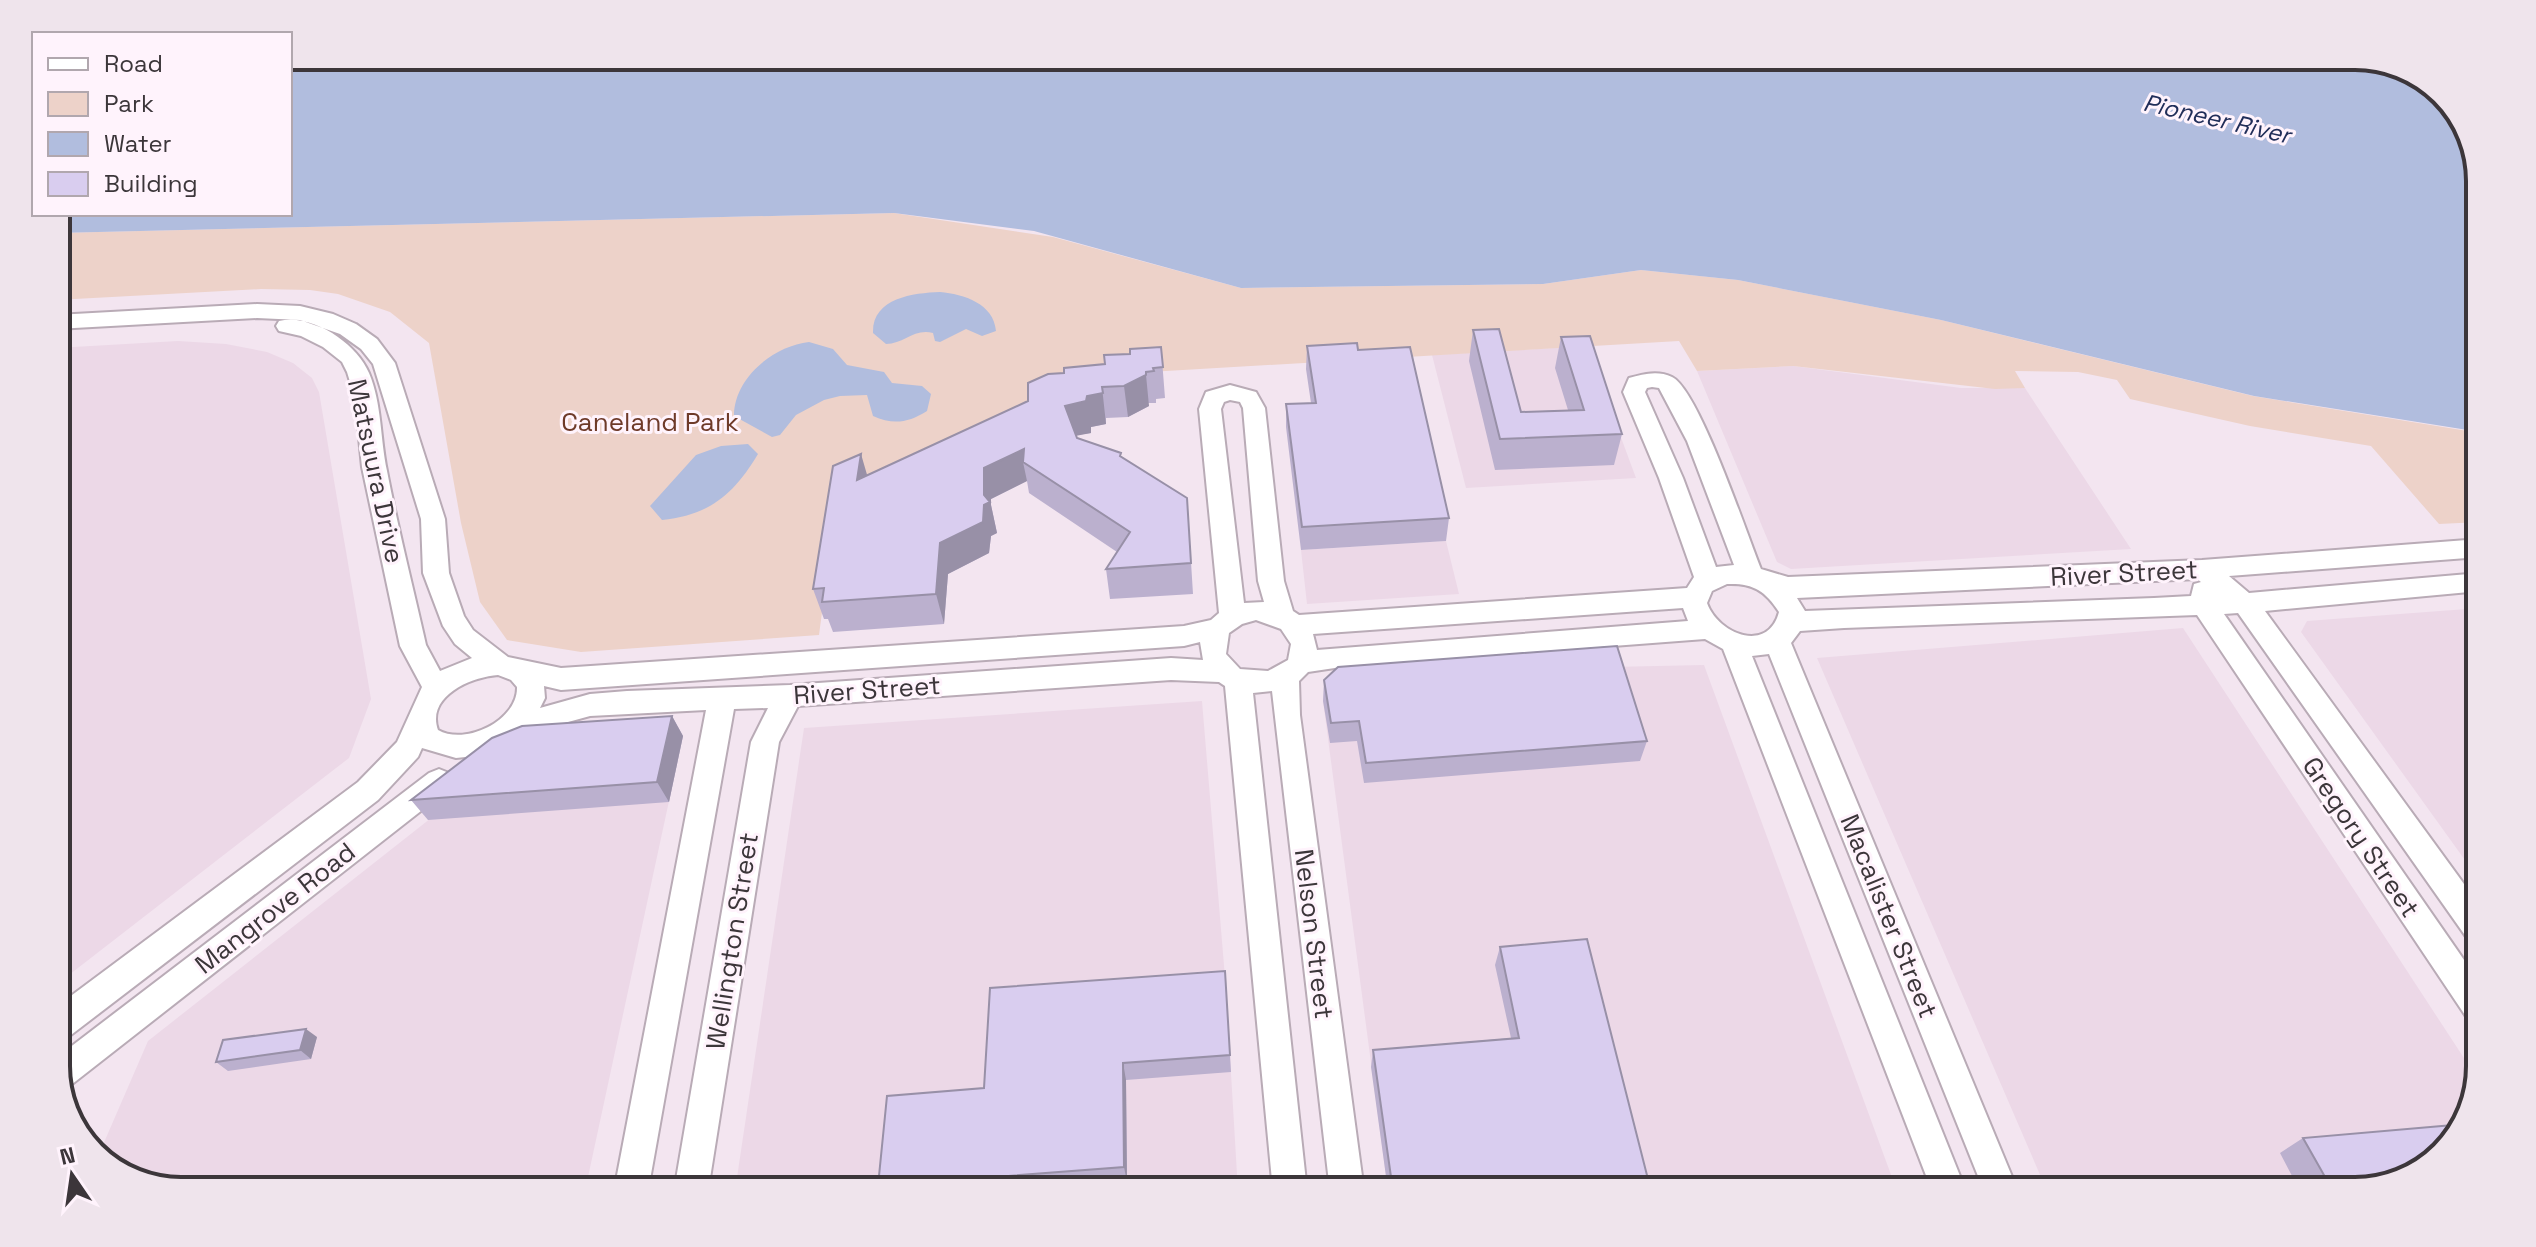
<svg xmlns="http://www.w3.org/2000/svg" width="2536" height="1247" viewBox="0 0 2536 1247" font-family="'Space Grotesk',sans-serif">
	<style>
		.built { fill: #ecd8e7 }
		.green { fill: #edd2c9 }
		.water { fill: #b1bdde }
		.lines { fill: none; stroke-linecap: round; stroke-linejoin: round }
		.tertiary-casing { stroke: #b9abb6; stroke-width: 4 }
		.tertiary { fill: #fff; fill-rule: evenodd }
		.wall { fill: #bbb0ce }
		.shaded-wall { fill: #9890a7 }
		.building { fill: #d9cdef; stroke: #9890a7; stroke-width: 2 }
		.labels { text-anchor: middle; stroke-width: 6; stroke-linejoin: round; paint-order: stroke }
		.far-water-label { font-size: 24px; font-style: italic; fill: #212e59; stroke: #fff3fc }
		.park-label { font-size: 26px; fill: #6e3a29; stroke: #fff3fc }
		.street-label { font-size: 26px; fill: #3c363a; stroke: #fff3fc }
		.rim { fill: none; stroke: #3c363a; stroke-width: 4 }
	</style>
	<rect width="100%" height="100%" fill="#f3e5f0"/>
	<path class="built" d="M 178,341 L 226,344 L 267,352 L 293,363 L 312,378 L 319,392 L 371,699 L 349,758 L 56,985 L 56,348 Z
		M 1571,347 L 1589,351 L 1636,478 L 1466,488 L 1432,355 Z
		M 1793,366 L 1961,388 L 2025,388 L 2131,549 L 1791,569 L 1777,562 L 1697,371 Z
		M 1446,541 L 1459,594 L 1307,604 L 1301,550 Z
		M 2480,608 L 2480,881 L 2301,632 L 2307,621 Z
		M 2183,628 L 2477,1078 L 2467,1121 L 2424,1170 L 2356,1191 L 2047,1191 L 1817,658 Z
		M 1704,665 L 1897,1191 L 1388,1191 L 1323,701 L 1337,688 L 1610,667 Z
		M 1202,701 L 1226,989 L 1238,1191 L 735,1191 L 804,728 Z
		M 683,736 L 585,1191 L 181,1191 L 126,1178 L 99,1154 L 148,1041 L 506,759 Z"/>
	<path class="green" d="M 894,213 L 1053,237 L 1241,288 L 1543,284 L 1641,270 L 1738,280 L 1941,320 L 2253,396 L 2480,433 L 2480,522 L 2439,524 L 2371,446 L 2250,426 L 2130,399 L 2117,380 L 2078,372 L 2015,371 L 2025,388 L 1995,389 L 1793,366 L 1697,371 L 1679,341 L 1115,374 L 837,499 L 819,635 L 581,652 L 507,640 L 480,602 L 461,523 L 429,343 L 390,312 L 338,294 L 310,290 L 261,289 L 56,300 L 56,233 Z"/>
	<path class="water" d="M 550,56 L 2355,56 L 2410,69 L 2459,111 L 2480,173 L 2480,432 L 2254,396 L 1941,320 L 1738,280 L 1641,270 L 1543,284 L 1241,288 L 1034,231 L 894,213 L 56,233 L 56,214 L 290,214 L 290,64 L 371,71 Z
		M 940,292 C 964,294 994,304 996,331 L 982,336 L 966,329 L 940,342 L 935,341 L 933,333 C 914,328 904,344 886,344 L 873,333 C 872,298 913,293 940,292 Z
		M 809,342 L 833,349 L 847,365 L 884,372 L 892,383 L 922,386 L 931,394 L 927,411 C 908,423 893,425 873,416 L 867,395 L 840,396 L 824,400 L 796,415 L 780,435 L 772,437 L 734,416 C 734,378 773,346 809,342 Z
		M 748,444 L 758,454 C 734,494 710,515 662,520 L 650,506 L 696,455 L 721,446 Z"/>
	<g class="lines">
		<defs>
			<path id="tertiary" d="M 257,304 L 300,306 L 333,314 L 356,324 L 377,339 L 395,363 L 445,519 L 449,573 L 464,616 L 473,630 L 508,657 L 561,668 L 1184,626 L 1211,620 L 1219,613 L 1199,409 L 1206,392 L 1230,385 L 1256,392 L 1265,408 L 1284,581 L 1293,611 L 1299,615 L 1687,588 L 1694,577 L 1659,478 L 1623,392 L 1629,378 C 1643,374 1658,370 1672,377 C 1699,390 1747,535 1761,569 L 1788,577 L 2202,560 L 2480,539 L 2480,557 L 2229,576 L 2249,593 L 2480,573 L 2480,591 L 2265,611 L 2480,906 L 2480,945 L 2469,941 L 2238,613 L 2224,614 L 2480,983 L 2480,1025 L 2469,1021 L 2197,615 L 1844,628 L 1800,631 L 1791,643 L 2018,1191 L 1984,1191 L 1769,654 L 1752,656 L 1966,1191 L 1932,1191 L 1723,649 L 1705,639 L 1348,666 L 1308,672 L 1299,681 L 1300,715 L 1364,1191 L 1330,1191 L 1272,691 L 1253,693 L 1307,1191 L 1273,1191 L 1225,686 L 1219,682 L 1171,680 L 798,706 L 779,742 L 708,1191 L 674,1191 L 751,742 L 768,708 L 734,709 L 648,1191 L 614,1191 L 706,710 L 590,716 L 517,736 L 475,756 L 456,758 L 422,748 L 418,757 L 378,800 L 67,1038 L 56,1042 L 56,1007 L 358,782 L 397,742 L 422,687 L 400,646 L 362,467 L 355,398 L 347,372 L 342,362 L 323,347 L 301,336 L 279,331 L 276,326 L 279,321 C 313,313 357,344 369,373 C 382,404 380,438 387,471 C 398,529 413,587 426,645 L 440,671 L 472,658 L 455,644 L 443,626 L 423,573 L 421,519 L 373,364 L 361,349 L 340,334 L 300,320 L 257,318 L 56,329 L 56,315 ZM 1652,387 L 1659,388 L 1687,441 L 1734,565 L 1716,567 L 1683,478 L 1645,392 L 1647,388 ZM 1230,400 L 1240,402 L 1243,408 L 1258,581 L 1264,602 L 1244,603 L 1221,409 L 1224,402 ZM 2197,579 L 2201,582 L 2194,584 L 2191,596 L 2154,598 L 1805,611 L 1797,598 ZM 1727,584 C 1752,583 1765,590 1779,612 C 1768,654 1718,634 1707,603 L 1712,591 ZM 1683,608 L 1688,621 L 1317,650 L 1313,634 ZM 1256,620 L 1281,629 L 1291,644 L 1288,660 L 1268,671 L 1240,669 L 1226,654 L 1229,633 L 1242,624 ZM 1200,642 L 1203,660 L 1171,658 L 790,685 L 627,691 L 590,694 L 540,708 L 545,698 L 544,686 L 561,690 L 1184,646 ZM 498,675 L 511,680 L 517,687 C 518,720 466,746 438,730 C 426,696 471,677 498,675 Z
				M 439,769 L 449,773 L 453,781 L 449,789 L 62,1092 L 56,1075 L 56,1058 L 429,773 Z"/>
		</defs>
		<use href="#tertiary" class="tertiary-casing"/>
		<use href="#tertiary" class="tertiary"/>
	</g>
	<path class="wall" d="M 1473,330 L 1521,412 L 1568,410 L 1555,368 L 1561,337 L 1622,434 L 1614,465 L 1495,470 L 1469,361 Z
		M 1307,346 L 1358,350 L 1449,518 L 1446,541 L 1301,550 L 1286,427 L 1286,404 L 1311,403 L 1306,369 Z
		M 1161,347 L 1165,398 L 1156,399 L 1156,403 L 1148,403 L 1149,406 L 1128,417 L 1106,418 L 1106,424 L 1091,427 L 1091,433 L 1076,435 L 1077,438 L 1122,457 L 1187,498 L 1193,594 L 1110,599 L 1106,569 L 1117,552 L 1029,493 L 1027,481 L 991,499 L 991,505 L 997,533 L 991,536 L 989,553 L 948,574 L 944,624 L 833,632 L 828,619 L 824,619 L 813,589 L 867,475 L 1028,401 L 1064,373 L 1105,364 L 1130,354 Z
		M 1324,680 L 1647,741 L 1640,761 L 1364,783 L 1357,741 L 1330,743 L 1323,701 Z
		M 672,716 L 683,736 L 669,802 L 428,820 L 411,800 Z
		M 1500,947 L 1651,1191 L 1388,1191 L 1371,1067 L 1373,1050 L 1511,1038 L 1495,965 Z
		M 1225,971 L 1231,1072 L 1126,1080 L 1127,1182 L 1009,1191 L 882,1191 L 878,1186 Z
		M 317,1037 L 311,1059 L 228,1071 L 216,1062 Z
		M 2303,1138 L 2356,1191 L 2300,1191 L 2280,1153 Z"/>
	<path class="shaded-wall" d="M 1146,375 L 1149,406 L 1128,417 L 1124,386 Z
		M 1102,387 L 1106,424 L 1091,427 L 1091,433 L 1070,437 L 1065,406 Z
		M 1024,449 L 1023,462 L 1027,481 L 991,499 L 991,505 L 997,533 L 991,536 L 989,553 L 948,574 L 944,624 L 936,594 L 940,543 L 984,495 L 984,468 Z
		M 861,454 L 870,485 L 857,480 Z
		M 672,716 L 683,736 L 669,802 L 657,782 Z
		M 306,1029 L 317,1037 L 311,1059 L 300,1050 Z
		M 1123,1063 L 1126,1080 L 1127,1182 L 1124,1167 Z"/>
	<path class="building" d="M 1499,329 L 1521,412 L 1584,410 L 1561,337 L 1590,336 L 1622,434 L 1500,439 L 1473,330 Z
		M 1357,343 L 1358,350 L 1410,347 L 1449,518 L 1302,527 L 1286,404 L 1316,403 L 1307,346 Z
		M 1161,347 L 1163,367 L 1153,368 L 1154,371 L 1146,372 L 1146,375 L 1124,386 L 1102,387 L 1103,393 L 1087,396 L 1086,401 L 1065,406 L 1077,438 L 1121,453 L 1120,456 L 1187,498 L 1191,563 L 1106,569 L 1130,532 L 1023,462 L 1024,449 L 984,468 L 984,495 L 990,502 L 984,505 L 983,522 L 940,543 L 936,594 L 822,602 L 824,588 L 813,589 L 833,466 L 861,454 L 857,480 L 1028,401 L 1028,383 L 1048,374 L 1064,373 L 1064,368 L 1105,364 L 1104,355 L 1130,354 L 1130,349 Z
		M 1617,646 L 1647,741 L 1366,763 L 1359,721 L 1331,723 L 1324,680 L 1338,667 Z
		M 672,716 L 657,782 L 411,800 L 492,738 L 522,726 Z
		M 1587,939 L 1651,1191 L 1393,1191 L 1373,1050 L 1519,1038 L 1500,947 Z
		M 1225,971 L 1230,1055 L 1123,1063 L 1124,1167 L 878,1186 L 887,1096 L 984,1088 L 990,988 Z
		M 306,1029 L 300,1050 L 216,1062 L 223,1040 Z
		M 2465,1124 L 2424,1170 L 2356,1191 L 2333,1191 L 2303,1138 Z"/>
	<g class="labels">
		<g class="far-water-label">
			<text transform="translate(2217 119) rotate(13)" y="8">Pioneer River</text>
		</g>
		<g class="park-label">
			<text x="650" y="431">Caneland Park</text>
		</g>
		<g class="street-label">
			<text transform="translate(376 471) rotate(78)" y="9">Matsuura Drive</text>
			<text transform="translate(2124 573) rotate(-3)" y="9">River Street</text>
			<text transform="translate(867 690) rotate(-4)" y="9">River Street</text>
			<text transform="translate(2361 837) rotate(56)" y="9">Gregory Street</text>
			<text transform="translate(275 908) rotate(-38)" y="9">Mangrove Road</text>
			<text transform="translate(1889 916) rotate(68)" y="9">Macalister Street</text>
			<text transform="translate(1314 934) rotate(83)" y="9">Nelson Street</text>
			<text transform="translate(732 941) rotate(-81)" y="9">Wellington Street</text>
		</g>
	</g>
	<path d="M0 0H2536V1247H0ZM181 70H2355A111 111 0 0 1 2466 181V1066A111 111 0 0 1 2355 1177H181A111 111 0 0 1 70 1066V181A111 111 0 0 1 181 70Z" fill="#efe4ec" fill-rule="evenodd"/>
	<path class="rim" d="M181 70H2355A111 111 0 0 1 2466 181V1066A111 111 0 0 1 2355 1177H181A111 111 0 0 1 70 1066V181A111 111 0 0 1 181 70Z"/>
	<rect x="32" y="32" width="260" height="184" fill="#fff3fc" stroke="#b1a7ae" stroke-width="2"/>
	<rect x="48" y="58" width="40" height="12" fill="#ffffff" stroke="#b1a7ae" stroke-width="2"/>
	<text x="104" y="72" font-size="24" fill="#3c363a">Road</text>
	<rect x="48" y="92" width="40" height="24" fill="#edd2c9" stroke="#b1a7ae" stroke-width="2"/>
	<text x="104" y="112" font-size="24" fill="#3c363a">Park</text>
	<rect x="48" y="132" width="40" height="24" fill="#b1bdde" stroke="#b1a7ae" stroke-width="2"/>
	<text x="104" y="152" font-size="24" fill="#3c363a">Water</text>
	<rect x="48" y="172" width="40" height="24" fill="#d9cdef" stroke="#b1a7ae" stroke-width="2"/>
	<text x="104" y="192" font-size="24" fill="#3c363a">Building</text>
	<g transform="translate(72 1175) rotate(347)" stroke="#fff3fc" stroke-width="6" paint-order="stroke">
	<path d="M0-6L14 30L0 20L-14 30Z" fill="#3c363a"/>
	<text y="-12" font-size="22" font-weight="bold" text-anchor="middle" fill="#3c363a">N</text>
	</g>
</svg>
